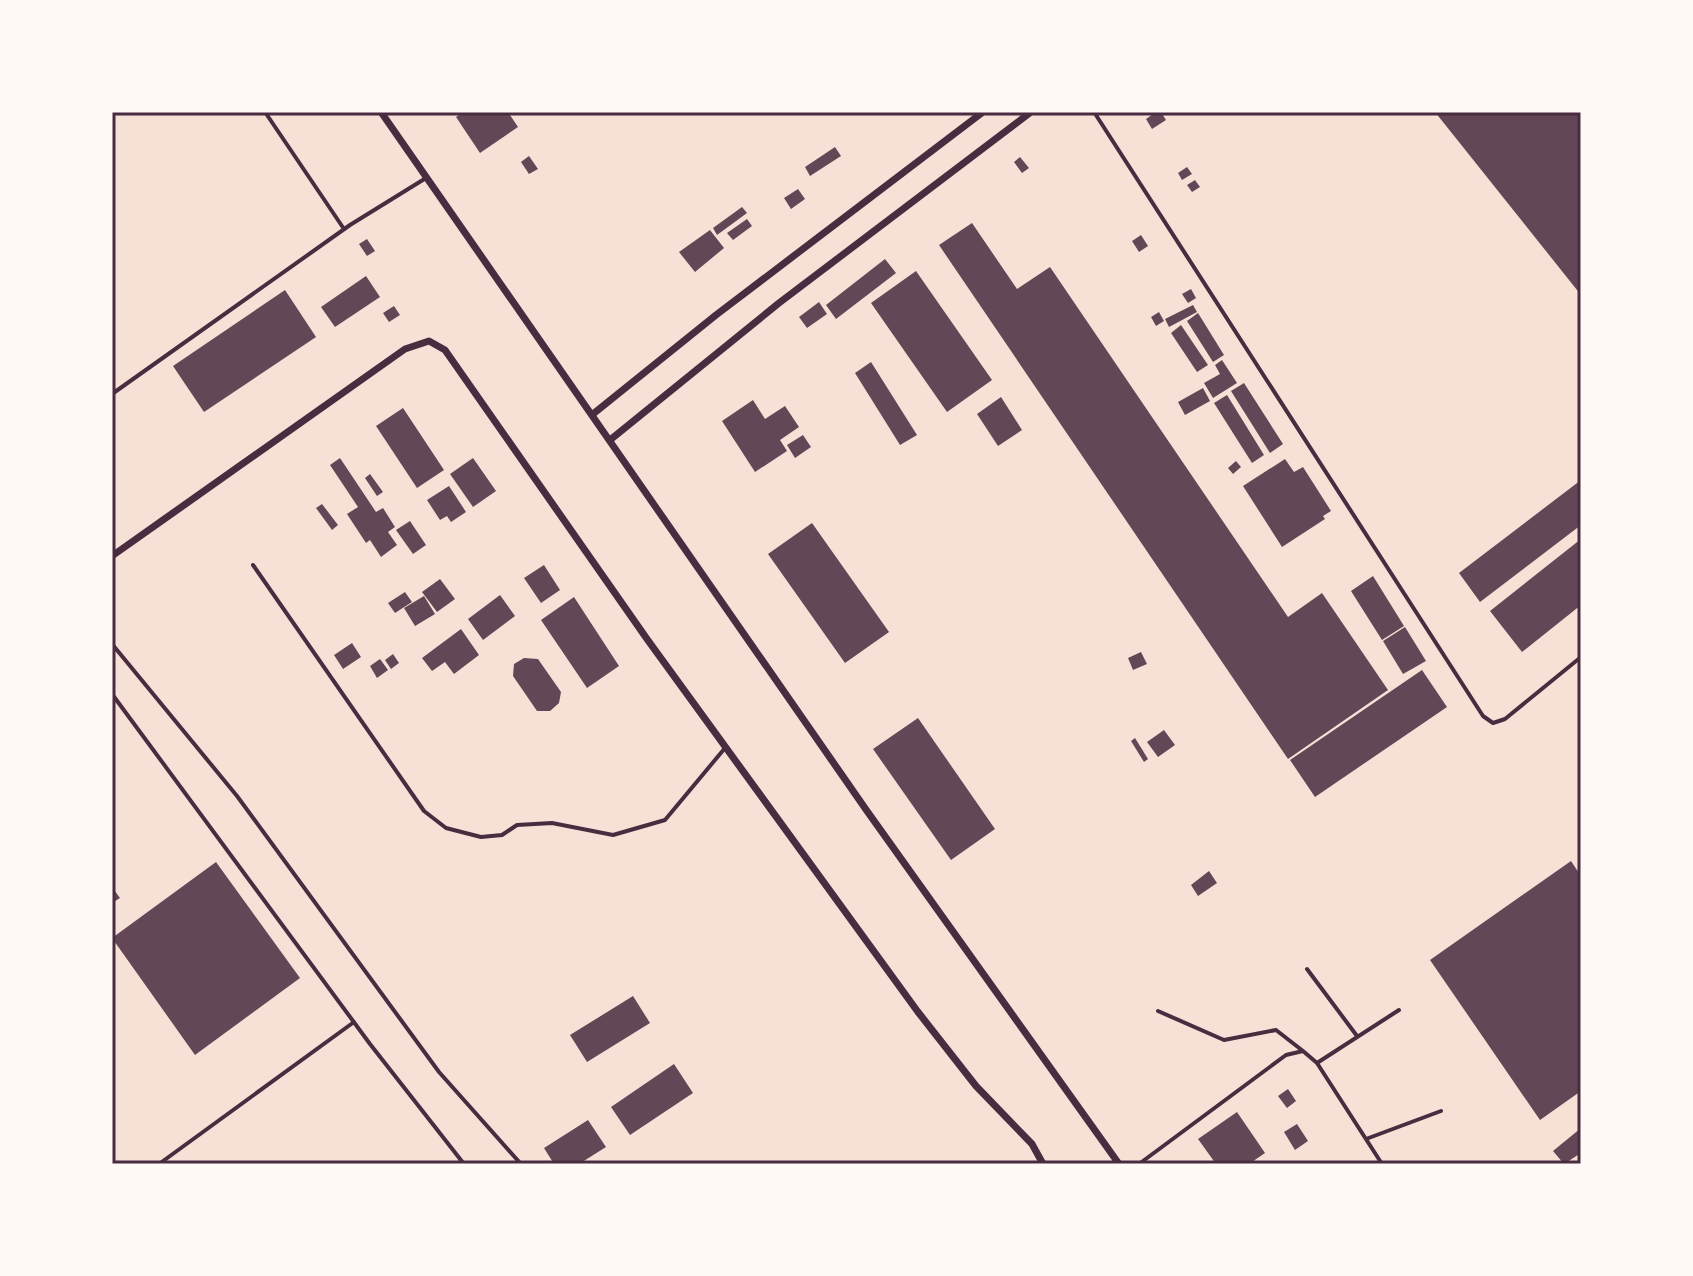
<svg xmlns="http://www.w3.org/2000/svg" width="1693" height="1276" viewBox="0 0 1693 1276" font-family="'DejaVu Sans',sans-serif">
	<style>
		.building { fill: #644757 }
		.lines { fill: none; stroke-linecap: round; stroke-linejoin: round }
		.service { stroke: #4a2c40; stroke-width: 4 }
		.minor { stroke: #4a2c40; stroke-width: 7 }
		.neatline { fill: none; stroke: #4a2c40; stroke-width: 3 }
	</style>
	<rect width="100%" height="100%" fill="#f7e1d7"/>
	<path class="building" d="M 463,112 L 508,112 L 518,127 L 480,153 L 456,117 Z
		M 1156,112 L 1161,112 L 1166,120 L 1152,129 L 1146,119 Z
		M 1435,112 L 1578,112 L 1581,116 L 1581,295 Z
		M 835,147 L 841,156 L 810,176 L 805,167 Z
		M 529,156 L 538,169 L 529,174 L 521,162 Z
		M 1020,157 L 1029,168 L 1022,173 L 1014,162 Z
		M 1187,167 L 1192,174 L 1182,180 L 1178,173 Z
		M 1195,180 L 1200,187 L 1192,192 L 1187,185 Z
		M 798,189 L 805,199 L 791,209 L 784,198 Z
		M 742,207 L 747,213 L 717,235 L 713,228 Z
		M 747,219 L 752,226 L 733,240 L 727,233 Z
		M 972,223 L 1017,289 L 1050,267 L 1288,617 L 1322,593 L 1388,690 L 1288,759 L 939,245 Z
		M 710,230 L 724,248 L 695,272 L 679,252 Z
		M 1141,235 L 1148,246 L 1139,252 L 1132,241 Z
		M 367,239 L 375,251 L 367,256 L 359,244 Z
		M 885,259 L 896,273 L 836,319 L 826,305 Z
		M 916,271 L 992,380 L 947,412 L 871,303 Z
		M 366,276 L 380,297 L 335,327 L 321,307 Z
		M 1191,289 L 1196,298 L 1188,303 L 1182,294 Z
		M 285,290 L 316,337 L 204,412 L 173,366 Z
		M 819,302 L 827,314 L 807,328 L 799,317 Z
		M 1193,305 L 1197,312 L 1169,327 L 1165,319 Z
		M 394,306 L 400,315 L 389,322 L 383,313 Z
		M 1159,312 L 1164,321 L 1156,326 L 1151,317 Z
		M 1198,313 L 1224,355 L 1213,362 L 1187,321 Z
		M 1181,325 L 1208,365 L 1197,372 L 1171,333 Z
		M 1222,360 L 1237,383 L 1213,398 L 1204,383 L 1220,374 L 1215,365 Z
		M 871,362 L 917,435 L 900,445 L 855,373 Z
		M 1244,383 L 1283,444 L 1270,453 L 1231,391 Z
		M 1203,388 L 1210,401 L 1185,415 L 1178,402 Z
		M 1227,395 L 1264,455 L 1252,463 L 1214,403 Z
		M 1001,397 L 1022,430 L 998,446 L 977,414 Z
		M 753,400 L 765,419 L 785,406 L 799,427 L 780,440 L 787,451 L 755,472 L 722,421 Z
		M 403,408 L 444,470 L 417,488 L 376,426 Z
		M 803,435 L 811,447 L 795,458 L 787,445 Z
		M 340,458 L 376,512 L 383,508 L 395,527 L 388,532 L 397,545 L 381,557 L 370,540 L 366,543 L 347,514 L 358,507 L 330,465 Z
		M 473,458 L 496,491 L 473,507 L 450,474 Z
		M 1285,459 L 1294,472 L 1303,467 L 1331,511 L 1323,516 L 1325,519 L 1282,547 L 1243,486 Z
		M 1236,461 L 1241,467 L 1233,474 L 1228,468 Z
		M 370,474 L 383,492 L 377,496 L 365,478 Z
		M 1581,480 L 1581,525 L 1480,602 L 1459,573 Z
		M 449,486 L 466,512 L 451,522 L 447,516 L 440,520 L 427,500 Z
		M 322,504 L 338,525 L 332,530 L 316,508 Z
		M 410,521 L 426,545 L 413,554 L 396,530 Z
		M 812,523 L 889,632 L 845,663 L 768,554 Z
		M 1581,539 L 1581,605 L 1522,652 L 1490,611 Z
		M 544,565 L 560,590 L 541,603 L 524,578 Z
		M 1373,576 L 1404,626 L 1382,640 L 1351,591 Z
		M 440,579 L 455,599 L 437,612 L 422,592 Z
		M 405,592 L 412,602 L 395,613 L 388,603 Z
		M 500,595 L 515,616 L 483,640 L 468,619 Z
		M 424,596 L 435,614 L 415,626 L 404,608 Z
		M 574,597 L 619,666 L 587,688 L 541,620 Z
		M 1405,627 L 1426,661 L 1403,674 L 1383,641 Z
		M 461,629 L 479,655 L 454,674 L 445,662 L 432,671 L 422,658 Z
		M 352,643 L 361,657 L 343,669 L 334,655 Z
		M 1141,652 L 1147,664 L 1133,670 L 1128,658 Z
		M 393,654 L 399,663 L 391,669 L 385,660 Z
		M 524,658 L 538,659 L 561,692 L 559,703 L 550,711 L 537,711 L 513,676 L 514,664 Z
		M 380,659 L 388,670 L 377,678 L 370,666 Z
		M 1422,670 L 1447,707 L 1315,797 L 1290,760 Z
		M 918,718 L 995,829 L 951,860 L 873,749 Z
		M 1164,730 L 1175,745 L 1158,757 L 1147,742 Z
		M 1135,738 L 1148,759 L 1144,762 L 1131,741 Z
		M 1571,861 L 1581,876 L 1581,1091 L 1540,1120 L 1430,960 Z
		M 216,862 L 300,978 L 195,1055 L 112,938 Z
		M 1209,871 L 1217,883 L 1198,896 L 1191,885 Z
		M 112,887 L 120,898 L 112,903 Z
		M 633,996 L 650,1023 L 587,1062 L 570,1035 Z
		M 674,1064 L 693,1093 L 630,1135 L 611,1107 Z
		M 1288,1089 L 1296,1101 L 1287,1108 L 1278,1096 Z
		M 1237,1112 L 1265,1153 L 1249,1164 L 1216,1164 L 1198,1139 Z
		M 588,1120 L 606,1147 L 579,1164 L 554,1164 L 544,1148 Z
		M 1297,1124 L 1308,1141 L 1295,1150 L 1284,1132 Z
		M 1581,1128 L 1581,1153 L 1564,1164 L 1553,1151 Z"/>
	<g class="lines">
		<path class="service" d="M 265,112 L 344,229
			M 1094,112 L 1483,716 L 1493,723 L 1505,719 L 1581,657
			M 112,394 L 350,225 L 426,178
			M 253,565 L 424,811 L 446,828 L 481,837 L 502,835 L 517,825 L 552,823 L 613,835 L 665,820 L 725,748
			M 112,644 L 237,796 L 439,1072 L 521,1164
			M 112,694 L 370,1044 L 464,1164
			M 1307,969 L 1357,1036
			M 1158,1011 L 1224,1040 L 1276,1030 L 1303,1051
			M 1317,1063 L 1399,1010
			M 1366,1139 L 1441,1111
			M 159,1164 L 354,1022
			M 1139,1164 L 1286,1055 L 1303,1051 L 1317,1063 L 1382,1164"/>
		<path class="minor" d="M 381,112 L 867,811 L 1119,1164
			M 593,414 L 716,315 L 983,112
			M 610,440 L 779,303 L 1031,112
			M 112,556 L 405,349 L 429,341 L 445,350 L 647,639 L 918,1012 L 976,1086 L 1032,1144 L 1043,1164"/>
	</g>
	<rect width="1693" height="1276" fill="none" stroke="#fffaf5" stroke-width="228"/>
	<rect x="114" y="114" width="1465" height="1048" class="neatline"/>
</svg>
